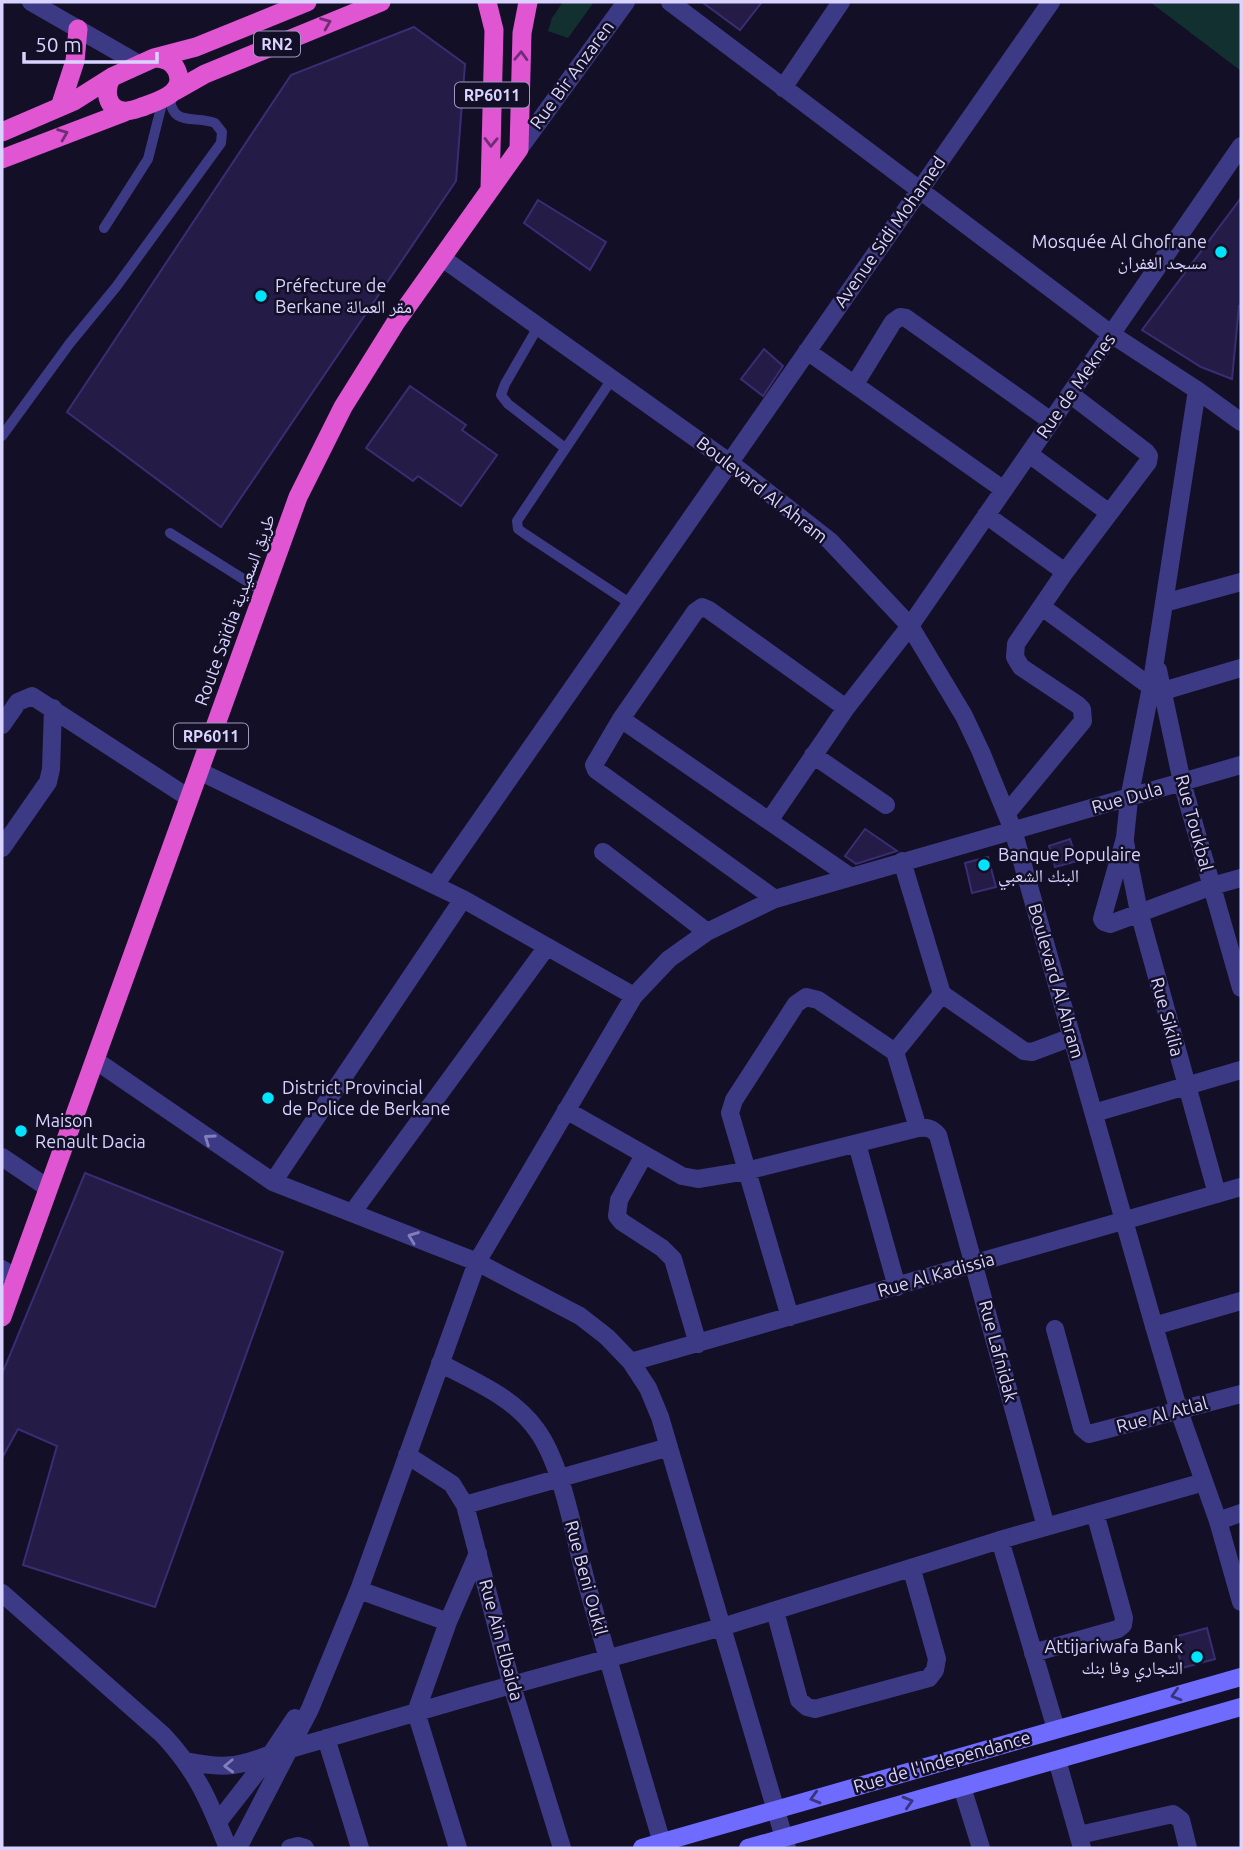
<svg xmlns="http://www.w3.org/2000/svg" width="1243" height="1850" viewBox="0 0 1243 1850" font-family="Ubuntu,'Noto Naskh Arabic',sans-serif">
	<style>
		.green { fill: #12302f }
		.building { fill: #241b47; stroke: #3b2d73; stroke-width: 2 }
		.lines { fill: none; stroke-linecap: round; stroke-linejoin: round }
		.service { stroke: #3d3a85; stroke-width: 10 }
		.minor { stroke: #3d3a85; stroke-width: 18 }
		.tertiary { stroke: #3d3a85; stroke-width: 18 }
		.secondary { stroke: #6f6bff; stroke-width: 18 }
		.trunk { stroke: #e055d1; stroke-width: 19 }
		.oneway { stroke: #6f2e73 }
		.oneway2 { stroke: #837fbc }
		.oneway3 { stroke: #38347d }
		.poi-dot { fill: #00e5ff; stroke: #130f26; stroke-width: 2.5 }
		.labels { text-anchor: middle; stroke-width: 5; stroke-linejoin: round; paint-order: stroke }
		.shield { fill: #130f26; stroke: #9e99be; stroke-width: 2 }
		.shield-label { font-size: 16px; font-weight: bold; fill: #d9d4ff }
		.street-label { font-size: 18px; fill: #d9d4ff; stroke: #130f26 }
		.poi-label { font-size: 18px; fill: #d9d4ff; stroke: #130f26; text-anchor: start }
	</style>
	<rect width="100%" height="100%" fill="#130f26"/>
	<path class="green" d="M 563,2 L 594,2 L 568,38 L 548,31 L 552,18 Z
		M 1150,2 L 1241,2 L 1241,71 Z"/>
	<path class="building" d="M 702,2 L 762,2 L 740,30 Z
		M 414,27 L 465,64 L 456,181 L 221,527 L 67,412 L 291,75 Z
		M 1241,198 L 1241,305 L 1239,306 L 1232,379 L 1201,367 L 1142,330 Z
		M 538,200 L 606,242 L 590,270 L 524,223 Z
		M 764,349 L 783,366 L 763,396 L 741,379 Z
		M 410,386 L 466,425 L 462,430 L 497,455 L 461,506 L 418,476 L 413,481 L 366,448 Z
		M 865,829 L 897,851 L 856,864 L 845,856 Z
		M 1070,839 L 1077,861 L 1055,867 L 1049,846 Z
		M 988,857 L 996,887 L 972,893 L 965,863 Z
		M 85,1173 L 283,1252 L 155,1607 L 23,1565 L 57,1446 L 18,1429 L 2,1458 L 2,1374 Z
		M 1207,1628 L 1215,1659 L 1182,1668 L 1174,1637 Z"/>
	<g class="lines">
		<path class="service" d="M 104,228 L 148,159 L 163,100
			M 538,327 L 505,384 L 501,395 L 508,404 L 565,448
			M 612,379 L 517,521 L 518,529 L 525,534 L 631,604
			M 2,436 L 70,343 L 116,287 L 221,143 L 222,132 L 215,123 C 196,115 170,128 170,95
			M 170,533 L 264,592"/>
		<path class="minor" d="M 31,2 L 139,64
			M 670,2 L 1111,334 L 1197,390 L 1241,422
			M 783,88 L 841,2
			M 519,149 L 626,2
			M 807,351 L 1004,490
			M 855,384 L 893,322 L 900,317 L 906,318 L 1051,421
			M 1197,390 L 1151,687 L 1129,799 L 1125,838 L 1102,919 L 1104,922 L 1110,924 L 1212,886 L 1241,878
			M 1029,454 L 1108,512
			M 986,515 L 1065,572
			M 1164,603 L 1241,582
			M 1042,607 L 1151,687
			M 1158,670 L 1182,782 L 1241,988
			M 1163,691 L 1241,668
			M 621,719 L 849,876
			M 2,725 L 18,702 L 32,696 L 189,798
			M 813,755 L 886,805
			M 199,771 L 463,899 L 634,996
			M 1007,813 L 1083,721 L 1082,709 L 1078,705 L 1021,667 L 1015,657 L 1016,644 L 1065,572 L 1148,462 L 1149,456 L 1146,452 L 1070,394
			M 769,821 L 846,708 L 910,626 L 1241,146
			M 1125,842 L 1139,912 L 1217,1194
			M 2,848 L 48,782 L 51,769 L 53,708
			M 603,852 L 707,932
			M 902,861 L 942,994 L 1024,1051 L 1032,1052 L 1072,1037
			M 435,885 L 1051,2
			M 775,899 L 596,770 L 594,765 L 621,719 L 695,612 L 702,607 L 709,610 L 846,708
			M 895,1052 L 942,994
			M 95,1060 L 273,1182 L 477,1262 L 580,1316 L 607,1337 L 631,1362 L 648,1388 L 660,1417 L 787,1848
			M 566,1110 L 682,1176 L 698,1179 L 746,1171 L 918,1128 C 927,1127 932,1128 938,1135 L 1046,1527
			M 1094,1113 L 1241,1070
			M 857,1144 L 897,1287
			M 644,1155 L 619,1200 L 617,1216 L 622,1222 L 662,1248 L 673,1259 L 698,1344
			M 2,1157 L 48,1188
			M 273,1182 L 463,899
			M 352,1213 L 546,948
			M 2,1269 L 16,1278
			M 790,1317 L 730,1113 L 734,1100 L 796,1004 L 806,997 L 818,1000 L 895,1052 L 918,1128
			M 1154,1326 L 1241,1301
			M 1055,1329 L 1082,1428 L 1089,1434 L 1241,1394
			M 631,1362 L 1241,1187
			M 440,1363 C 475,1382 512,1396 536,1429 C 563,1465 574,1537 586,1581 C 610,1668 636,1755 662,1843
			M 407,1455 L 452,1484 L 465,1505 L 512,1686 L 562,1848
			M 465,1505 L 669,1447
			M 1218,1521 L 1241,1513
			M 1000,1540 L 1056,1729
			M 359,1590 L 448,1622
			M 2,1593 L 163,1735 C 197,1771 210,1803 228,1848
			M 775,1611 L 799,1700 L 807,1707 L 815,1709 L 929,1678 L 935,1670 L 937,1659 L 912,1570
			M 1033,1653 L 1118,1629 L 1123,1625 L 1124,1618 L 1095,1513
			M 326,1738 L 360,1848
			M 290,1749 L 472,1696 L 722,1627 L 1000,1540 L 1204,1482
			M 1057,1760 L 1082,1848
			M 186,1761 C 219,1768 236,1768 268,1755
			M 962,1787 L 981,1848
			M 218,1822 L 271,1754 L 295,1718
			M 1079,1835 L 1173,1814 L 1181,1820 L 1188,1848
			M 238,1848 L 310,1709 L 359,1590 L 477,1262 L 634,996 L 669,959 L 707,932 L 775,899 L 1241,765
			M 290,1848 L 298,1846 L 305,1848
			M 458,1848 L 416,1712 L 448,1622 L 478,1553"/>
		<path class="tertiary" d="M 442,258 L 729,462 L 830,541 L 910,626 L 964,716 L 981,752 L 1013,830 L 1154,1326 L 1179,1411 L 1218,1521 L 1241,1602"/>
		<path class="secondary" d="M 642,1848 L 1241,1677
			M 748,1848 L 1241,1707"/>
		<path class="trunk" d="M 487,2 L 494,30 L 490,189
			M 154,58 C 164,58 173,61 177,71 C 186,93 160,100 145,106 C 138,108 130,112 123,111 C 106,109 104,89 112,77 Z
			M 154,58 L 196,47 L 307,2
			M 175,91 L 205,74 L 381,2
			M 60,107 L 75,61 L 78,29
			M 2,132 L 74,101 L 112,77
			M 2,159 L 125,112
			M 2,1317 L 298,497 L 343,407 L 396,322 L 519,149 L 522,33 L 528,2"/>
	</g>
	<defs><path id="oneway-chevron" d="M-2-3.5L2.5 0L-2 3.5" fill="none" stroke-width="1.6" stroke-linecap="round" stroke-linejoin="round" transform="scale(1.75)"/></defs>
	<g class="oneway">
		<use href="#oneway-chevron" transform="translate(326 23) rotate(-22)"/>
		<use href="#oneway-chevron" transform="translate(521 56) rotate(-88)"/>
		<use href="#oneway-chevron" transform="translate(63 134) rotate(-22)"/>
		<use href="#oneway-chevron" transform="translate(491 142) rotate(91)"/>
	</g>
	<g class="oneway2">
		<use href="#oneway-chevron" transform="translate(209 1139) rotate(-145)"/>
		<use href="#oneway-chevron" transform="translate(413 1237) rotate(-159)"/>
		<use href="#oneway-chevron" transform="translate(229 1766) rotate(178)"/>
	</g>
	<g class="oneway3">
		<use href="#oneway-chevron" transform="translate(1176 1695) rotate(164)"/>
		<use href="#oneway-chevron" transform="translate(815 1798) rotate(164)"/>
		<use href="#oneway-chevron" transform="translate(908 1802) rotate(-16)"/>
	</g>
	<g class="poi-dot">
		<circle cx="1221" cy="252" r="7"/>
		<circle cx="261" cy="296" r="7"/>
		<circle cx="984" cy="865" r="7"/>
		<circle cx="268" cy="1098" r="7"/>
		<circle cx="21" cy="1131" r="7"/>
		<circle cx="1197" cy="1657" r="7"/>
	</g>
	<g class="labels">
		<g class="shield">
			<rect x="254" y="31.5" width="46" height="25" rx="5"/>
			<rect x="455" y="82.5" width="74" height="25" rx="5"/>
			<rect x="174" y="723.5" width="74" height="25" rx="5"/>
		</g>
		<g class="shield-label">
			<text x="277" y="50">RN2</text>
			<text x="492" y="101">RP6011</text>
			<text x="211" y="742">RP6011</text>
		</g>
		<g class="street-label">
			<text transform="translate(572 75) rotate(-54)" y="6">Rue Bir Anzaren</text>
			<text transform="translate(890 232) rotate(-55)" y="6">Avenue Sidi Mohamed</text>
			<text transform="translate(1076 386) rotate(-55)" y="6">Rue de Meknes</text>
			<text transform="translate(762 490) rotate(38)" y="6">Boulevard Al Ahram</text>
			<text transform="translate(235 610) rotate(-70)" y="6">Route Saïdia طريق السعيدية</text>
			<text transform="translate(1127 798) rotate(-16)" y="6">Rue Dula</text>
			<text transform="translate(1194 823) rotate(75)" y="6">Rue Toukbal</text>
			<text transform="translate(1056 981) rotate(74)" y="6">Boulevard Al Ahram</text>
			<text transform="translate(1167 1017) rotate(75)" y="6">Rue Sikilia</text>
			<text transform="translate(936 1275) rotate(-16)" y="6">Rue Al Kadissia</text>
			<text transform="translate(998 1351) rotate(75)" y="6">Rue Lafnidak</text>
			<text transform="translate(1162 1415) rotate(-15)" y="6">Rue Al Atlal</text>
			<text transform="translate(586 1578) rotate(75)" y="6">Rue Beni Oukil</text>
			<text transform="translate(501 1640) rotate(75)" y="6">Rue Ain Elbaida</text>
			<text transform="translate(942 1762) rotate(-16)" y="6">Rue de l'Independance</text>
		</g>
		<g class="poi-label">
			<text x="1207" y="248" text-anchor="end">Mosquée Al Ghofrane<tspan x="1207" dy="21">مسجد الغفران</tspan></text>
			<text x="275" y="292">Préfecture de<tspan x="275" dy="21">Berkane مقر العمالة</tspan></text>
			<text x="998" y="861">Banque Populaire<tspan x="998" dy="21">البنك الشعبي</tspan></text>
			<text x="282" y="1094">District Provincial<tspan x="282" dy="21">de Police de Berkane</tspan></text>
			<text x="35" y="1127">Maison<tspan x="35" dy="21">Renault Dacia</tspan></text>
			<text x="1183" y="1653" text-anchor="end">Attijariwafa Bank<tspan x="1183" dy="21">التجاري وفا بنك</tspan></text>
		</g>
	</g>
	<rect width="1243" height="1850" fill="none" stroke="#d9d4ff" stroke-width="7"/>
	<path d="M24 52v10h133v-10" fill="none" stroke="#d9d4ff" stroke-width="3.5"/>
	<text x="35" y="52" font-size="21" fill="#d9d4ff" stroke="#130f26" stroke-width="5" paint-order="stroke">50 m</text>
</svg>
